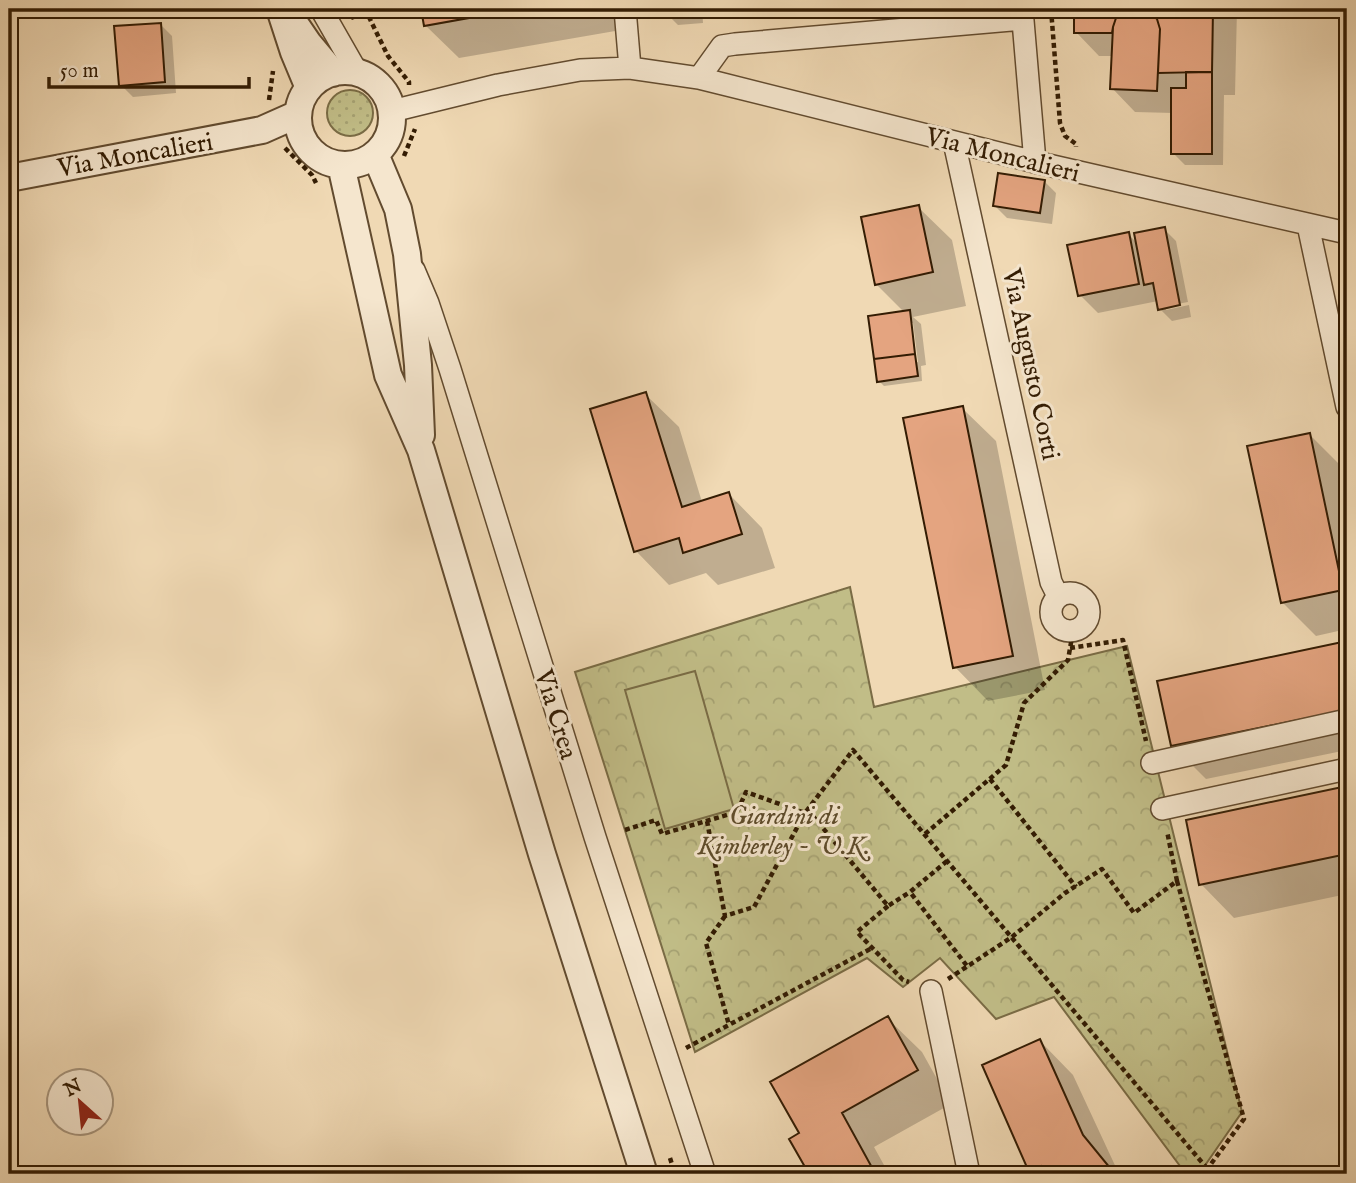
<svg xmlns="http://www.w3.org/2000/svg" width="1356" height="1183" viewBox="0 0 1356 1183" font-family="'IM FELL English',serif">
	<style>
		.grass { fill: url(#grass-dots); stroke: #7a6c45; stroke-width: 2 }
		.park { fill: url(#park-crowns); stroke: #7a6c45; stroke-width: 2 }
		.garden { fill: #c1bd87; stroke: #7a6c45; stroke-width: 2 }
		.shadow { fill: #0003; fill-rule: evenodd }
		.building { fill: #e4a480; stroke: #331c03; stroke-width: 2 }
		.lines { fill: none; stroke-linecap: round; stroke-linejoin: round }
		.minor-casing { stroke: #624b2f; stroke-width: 24 }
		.tertiary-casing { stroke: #624b2f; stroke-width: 30 }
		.path { stroke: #331c03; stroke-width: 4.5; stroke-dasharray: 5 3.5; stroke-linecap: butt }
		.minor { stroke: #f5e6ce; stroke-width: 21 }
		.tertiary { stroke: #f5e6ce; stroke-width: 26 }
		.labels { text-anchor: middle; stroke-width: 6; stroke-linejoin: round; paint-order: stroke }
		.street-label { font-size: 26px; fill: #331c03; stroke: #f5e6ce }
		.park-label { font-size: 26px; font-style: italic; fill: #5e4c2b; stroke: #f5e6ce }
	</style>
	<defs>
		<pattern id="grass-dots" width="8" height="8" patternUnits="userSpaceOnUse" patternTransform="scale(1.75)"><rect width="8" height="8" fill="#c1bd87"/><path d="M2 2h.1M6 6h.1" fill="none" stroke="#a6a273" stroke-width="1.8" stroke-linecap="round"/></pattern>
		<pattern id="park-crowns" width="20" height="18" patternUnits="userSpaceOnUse" patternTransform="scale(1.75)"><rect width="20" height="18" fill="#c1bd87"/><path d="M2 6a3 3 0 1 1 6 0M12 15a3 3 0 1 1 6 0" fill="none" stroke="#a6a273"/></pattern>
	</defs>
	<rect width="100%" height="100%" fill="#f0d9b4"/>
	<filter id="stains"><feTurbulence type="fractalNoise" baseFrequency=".00286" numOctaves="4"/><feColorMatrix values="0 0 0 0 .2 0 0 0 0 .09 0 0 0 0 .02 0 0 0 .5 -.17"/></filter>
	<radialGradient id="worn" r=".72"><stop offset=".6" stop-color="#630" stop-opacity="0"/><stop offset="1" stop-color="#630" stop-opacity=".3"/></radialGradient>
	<path class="grass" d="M327 113a23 23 0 1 1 46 0a23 23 0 1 1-46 0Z"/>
	<path class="park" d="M 850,587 L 874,707 L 1127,646 L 1242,1112 L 1199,1174 L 1186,1174 L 1054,997 L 996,1019 L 940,958 L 903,987 L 867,958 L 695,1052 L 575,672 Z"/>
	<path class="garden" d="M 695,671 L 734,809 L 665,829 L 625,690 Z"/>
	<path class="shadow" d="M 422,9 L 617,9 L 621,30 L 459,58 L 425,25 Z
		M 666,9 L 702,9 L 703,23 L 678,25 L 666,13 Z
		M 1076,9 L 1237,9 L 1235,95 L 1224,95 L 1223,165 L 1185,165 L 1173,153 L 1173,113 L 1135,112 L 1112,88 L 1113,56 L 1099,56 L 1076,32 ZM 1149,71 L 1188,71 L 1188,74 L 1149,74 Z
		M 160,24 L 172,36 L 176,93 L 133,97 L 121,85 Z
		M 1044,181 L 1056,193 L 1052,224 L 1007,218 L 995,206 Z
		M 918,207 L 952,240 L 966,306 L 913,317 L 921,324 L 926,365 L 921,366 L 922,381 L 884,386 L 879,381 L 905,313 L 876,284 ZM 909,323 L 913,323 L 918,362 L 914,363 Z
		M 1164,229 L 1176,241 L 1188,302 L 1166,306 L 1166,310 L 1189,305 L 1191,317 L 1172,321 L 1160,309 L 1158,301 L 1098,313 L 1080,295 L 1128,234 L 1138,244 Z
		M 645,394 L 679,427 L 702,502 L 729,494 L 762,528 L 775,568 L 718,585 L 706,573 L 669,585 L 636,551 Z
		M 962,408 L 996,441 L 1045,690 L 988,701 L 955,667 Z
		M 1309,434 L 1343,468 L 1347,489 L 1347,629 L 1316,636 L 1283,603 Z
		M 1347,643 L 1347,750 L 1206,779 L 1172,745 L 1159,682 Z
		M 1347,788 L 1347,894 L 1234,918 L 1201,884 L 1188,821 Z
		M 888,1019 L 922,1052 L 951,1104 L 874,1147 L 889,1174 L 811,1174 L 791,1140 L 801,1134 Z
		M 1040,1041 L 1073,1075 L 1119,1174 L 1034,1174 L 1031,1171 Z"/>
	<path class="building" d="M 421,9 L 519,9 L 424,26 Z
		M 664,9 L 692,9 L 692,12 L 664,14 Z
		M 1074,9 L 1125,9 L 1117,15 L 1113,27 L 1112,33 L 1074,33 Z
		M 1125,9 L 1146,9 L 1157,19 L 1160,29 L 1157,91 L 1110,89 L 1113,27 L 1117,15 Z
		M 1146,9 L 1213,9 L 1212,72 L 1158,73 L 1160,29 L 1157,19 Z
		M 161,23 L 165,82 L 119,86 L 114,26 Z
		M 1186,72 L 1212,72 L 1212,154 L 1171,154 L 1171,88 L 1186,88 Z
		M 998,173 L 1045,180 L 1040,213 L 993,206 Z
		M 919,205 L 933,272 L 875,285 L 861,217 Z
		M 1165,227 L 1180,305 L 1158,310 L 1153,283 L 1144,285 L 1134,233 Z
		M 1129,232 L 1139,284 L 1078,296 L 1067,245 Z
		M 910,310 L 915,354 L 874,359 L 868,316 Z
		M 915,354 L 918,376 L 877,382 L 874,359 Z
		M 646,392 L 682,507 L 729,492 L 742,534 L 683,553 L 679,538 L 634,552 L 590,409 Z
		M 963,406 L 1013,656 L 953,668 L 903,418 Z
		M 1310,433 L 1343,590 L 1281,603 L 1247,446 Z
		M 1347,641 L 1347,710 L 1171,746 L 1157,681 Z
		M 1347,786 L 1347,854 L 1199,885 L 1186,820 Z
		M 888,1016 L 918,1070 L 842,1113 L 875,1173 L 809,1174 L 789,1139 L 799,1133 L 770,1082 Z
		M 1040,1039 L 1083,1135 L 1115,1174 L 1048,1174 L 1041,1166 L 1029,1172 L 982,1065 Z"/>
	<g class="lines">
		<defs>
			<path id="minor" d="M 321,9 L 357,72
				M 625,9 L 630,68
				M 1022,9 L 1035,162
				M 699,78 L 722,46 L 735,44 L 1022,19
				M 392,111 L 498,85 L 580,70 L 630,68 L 699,78 L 1035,162 L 1347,233
				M 954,142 L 1051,582 L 1058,596
				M 1308,225 L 1347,407
				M 414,270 L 428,303 L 450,369 L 595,837 L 705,1174
				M1051 612a19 19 0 1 1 38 0a19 19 0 1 1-38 0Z
				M 1152,763 L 1347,720
				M 1162,809 L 1347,769
				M 931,991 L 969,1174"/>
			<path id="tertiary" d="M 280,9 L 294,52 L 309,88
				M 293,21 L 308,43 L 333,73
				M298 118a47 47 0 1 1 94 0a47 47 0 1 1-94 0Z
				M 375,154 L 398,209 L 407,254 L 418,365 L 421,435
				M 341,165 L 388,375 L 421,450 L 542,854 L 644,1174
				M 9,178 L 262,130 L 298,114"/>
		</defs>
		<use href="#minor" class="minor-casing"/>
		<use href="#tertiary" class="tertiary-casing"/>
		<path class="path" d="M 365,9 L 388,56 L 409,82 L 409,85
			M 1051,9 L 1060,123 L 1065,136 L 1076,144 L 1076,147
			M 351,18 L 367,12
			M 269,100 L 273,71
			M 285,148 L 312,175 L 316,183
			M 404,156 L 415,129
			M 1070,648 L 1123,640 L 1146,741
			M 990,779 L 1076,887
			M 807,809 L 888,906 L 910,892
			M 707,821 L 725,916 L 754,907 L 805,813
			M 625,830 L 656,820 L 662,834 L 737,812 L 746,792 L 805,813 L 853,750 L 1205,1166 L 1213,1173 L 1212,1174
			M 925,834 L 1006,765 L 1024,703 L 1068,660 L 1073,631
			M 947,861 L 910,892 L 967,966
			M 1177,881 L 1244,1119 L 1208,1168
			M 888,906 L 857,932 L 903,980 L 909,982
			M 725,916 L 706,943 L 729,1025
			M 948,979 L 1012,937 L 1065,893 L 1102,869 L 1134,913 L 1177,881 L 1167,831
			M 686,1048 L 872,948
			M 670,1158 L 675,1174"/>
		<use href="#minor" class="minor"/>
		<use href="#tertiary" class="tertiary"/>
	</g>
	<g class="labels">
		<g class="street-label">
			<text transform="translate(135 154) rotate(-10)" y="9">Via Moncalieri</text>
			<text transform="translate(1003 154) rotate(14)" y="9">Via Moncalieri</text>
			<text transform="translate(1032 364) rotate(78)" y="9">Via Augusto Corti</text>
			<text transform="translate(557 714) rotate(73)" y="9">Via Crea</text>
		</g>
		<g class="park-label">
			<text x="784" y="824">Giardini di<tspan x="784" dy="30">Kimberley - U.K.</tspan></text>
		</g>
	</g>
	<rect width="1356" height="1183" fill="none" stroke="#f0d9b4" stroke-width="35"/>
	<rect x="10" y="10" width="1335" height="1162" fill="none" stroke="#331c03" stroke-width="3.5"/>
	<rect x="18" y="18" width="1321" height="1148" fill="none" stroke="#331c03" stroke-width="2"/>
	<g transform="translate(80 1102) rotate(333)"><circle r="33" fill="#f5e6ce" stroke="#a7957d" stroke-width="2"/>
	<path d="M0-5L12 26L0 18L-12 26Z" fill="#8f2418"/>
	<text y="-10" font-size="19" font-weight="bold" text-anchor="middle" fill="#331c03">N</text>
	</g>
	<path d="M49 77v10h200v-10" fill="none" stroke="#331c03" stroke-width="3.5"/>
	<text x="60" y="77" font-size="21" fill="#331c03" stroke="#f5e6ce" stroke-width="5" paint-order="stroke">50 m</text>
	<rect width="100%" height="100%" filter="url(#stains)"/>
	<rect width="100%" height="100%" fill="url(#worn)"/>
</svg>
